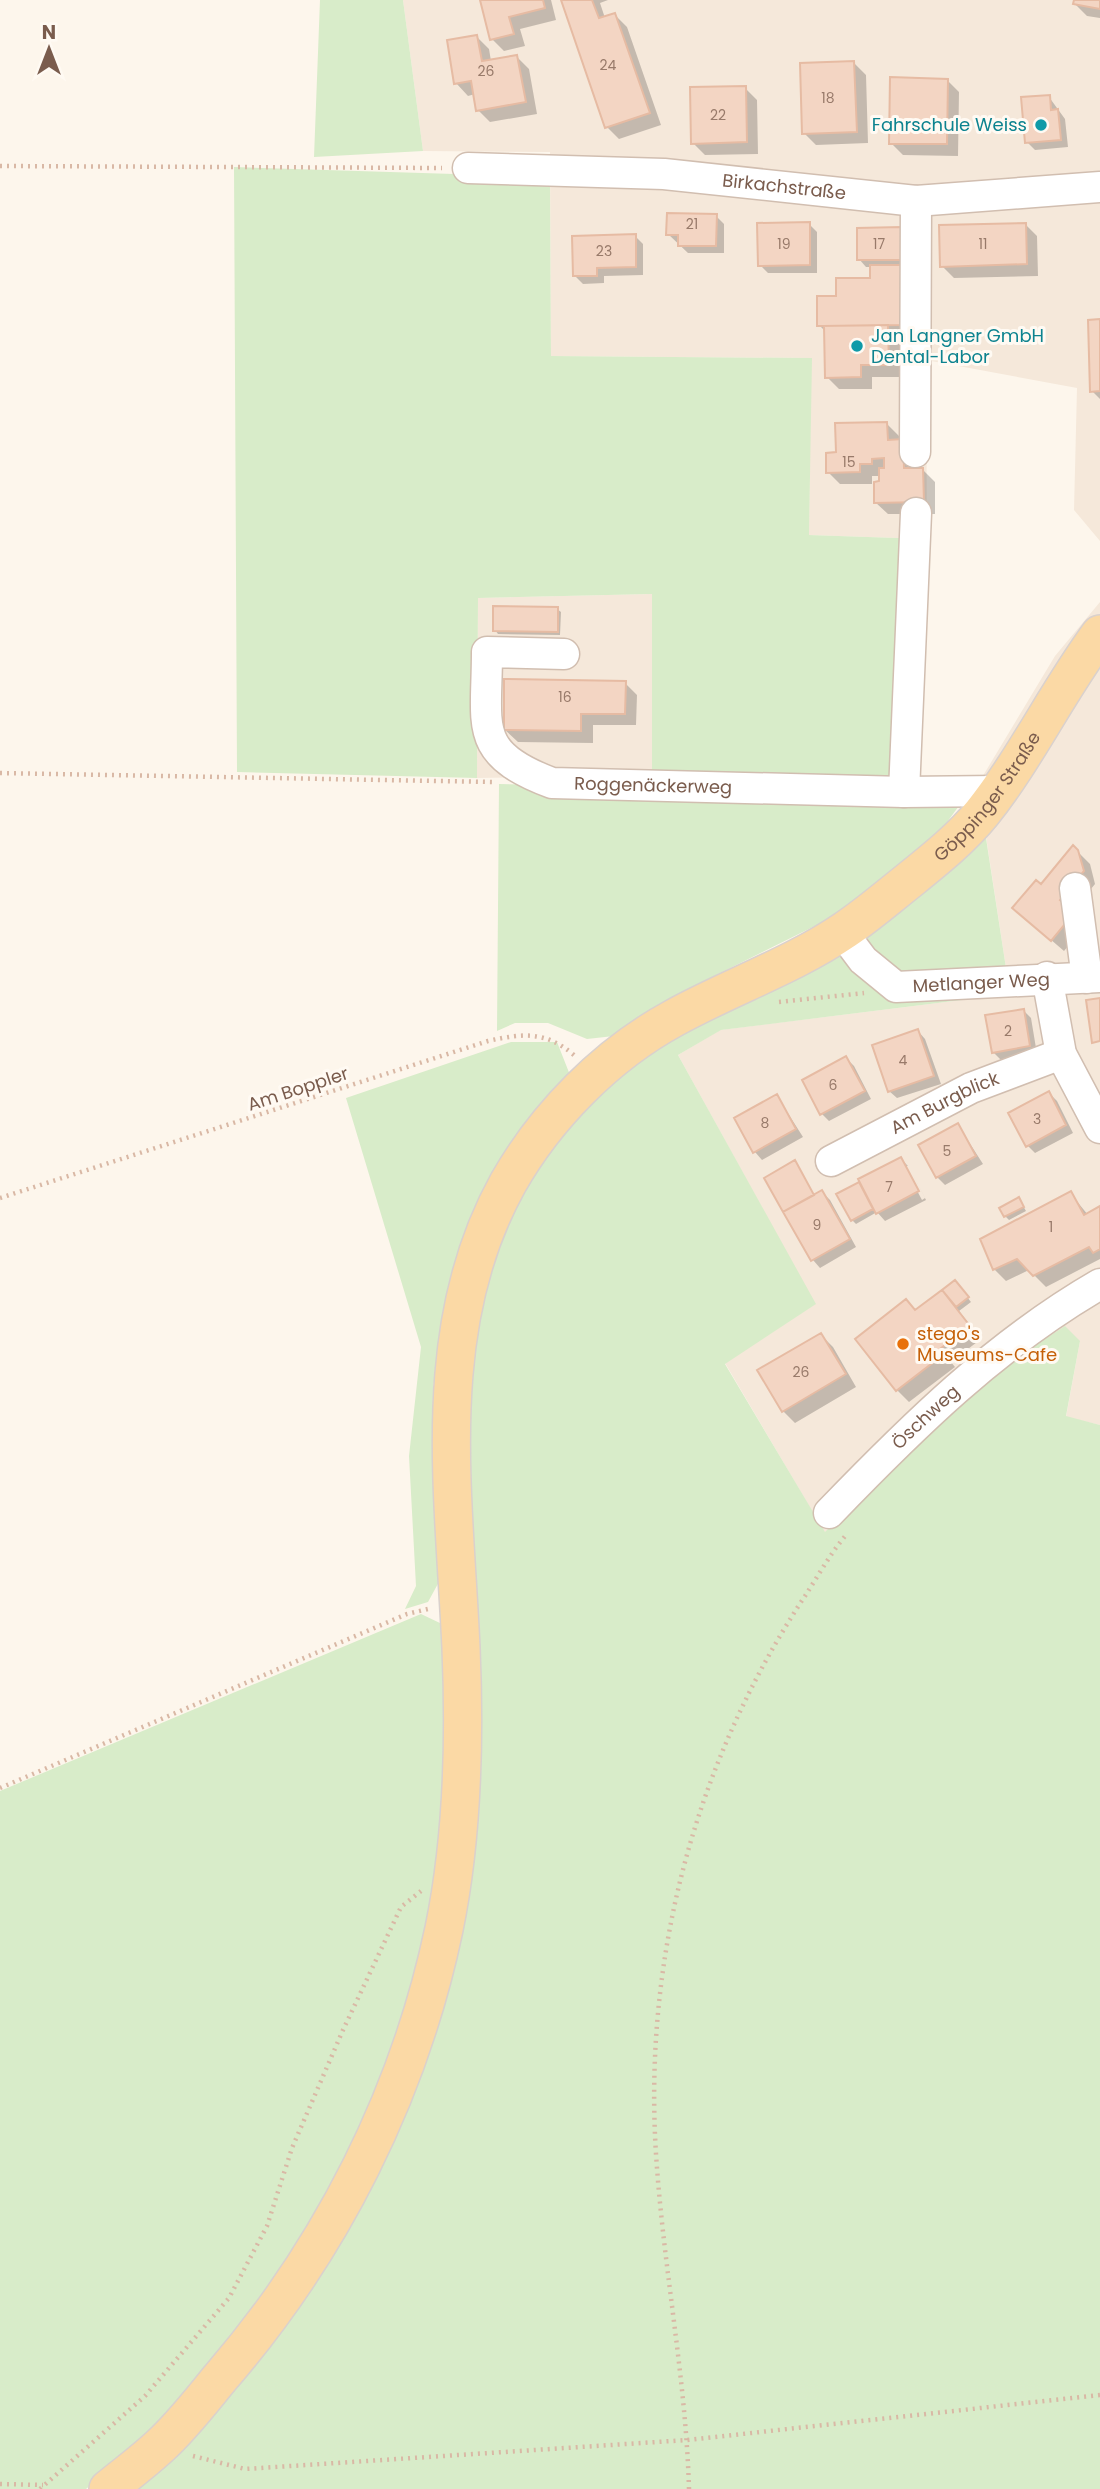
<svg xmlns="http://www.w3.org/2000/svg" width="1100" height="2489" viewBox="0 0 1100 2489" font-family="Poppins,sans-serif">
	<style>
		.residential { fill: #f5e8da }
		.green { fill: #d8ecc9 }
		.shadow { fill: #0003 }
		.building { fill: #f3d5c3; stroke: #e6bba3; stroke-width: 2 }
		.lines { fill: none; stroke-linecap: round; stroke-linejoin: round }
		.minor-casing { stroke: #d1beb0; stroke-width: 33 }
		.major-casing { stroke: #dad1cd; stroke-width: 40 }
		.path { stroke: #d9b8a5; stroke-width: 4.5; stroke-dasharray: 2 5; stroke-linecap: butt }
		.minor { stroke: #fff; stroke-width: 30 }
		.major { stroke: #fbd9a5; stroke-width: 37 }
		.culture-dot { fill: #0f9aa8; stroke: #fffaf3; stroke-width: 2.5 }
		.food-dot { fill: #e8710a; stroke: #fffaf3; stroke-width: 2.5 }
		.labels { text-anchor: middle; stroke-width: 6; stroke-linejoin: round; paint-order: stroke }
		.number-label { font-size: 14px; fill: #987a6a }
		.culture-label { font-size: 18px; fill: #0d838f; stroke: #fffaf3; text-anchor: end }
		.street-label { font-size: 18px; fill: #7a5c4d; stroke: #fffaf3 }
		.food-label { font-size: 18px; fill: #c56008; stroke: #fffaf3; text-anchor: start }
	</style>
	<rect width="100%" height="100%" fill="#fdf6ec"/>
	<path class="residential" d="M 403,0 L 1100,0 L 1100,541 L 1074,510 L 1077,388 L 926,360 L 927,539 L 809,535 L 811,358 L 551,356 L 550,152 L 423,151 Z
		M 652,594 L 652,776 L 477,778 L 478,598 Z
		M 1100,602 L 1100,1425 L 1066,1417 L 1080,1341 L 941,1420 L 825,1533 L 725,1363 L 815,1304 L 678,1055 L 720,1030 L 1010,994 L 978,784 L 1055,656 Z"/>
	<path class="green" d="M 320,0 L 403,0 L 423,151 L 314,157 Z
		M 234,167 L 550,177 L 551,356 L 812,358 L 809,535 L 927,539 L 913,780 L 652,776 L 652,594 L 478,598 L 477,778 L 237,772 Z
		M 499,784 L 943,793 L 964,799 L 942,829 L 845,911 L 690,988 L 614,1036 L 587,1039 L 548,1023 L 515,1023 L 497,1031 Z
		M 986,838 L 1010,994 L 721,1030 L 678,1055 L 816,1304 L 725,1364 L 825,1532 L 941,1420 L 1007,1364 L 1065,1326 L 1080,1341 L 1066,1416 L 1100,1425 L 1100,2489 L 124,2489 L 185,2434 L 429,2049 L 468,1334 L 508,1208 L 564,1123 L 668,1036 L 898,911 Z
		M 511,1042 L 557,1042 L 570,1075 L 460,1259 L 442,1325 L 433,1388 L 432,1472 L 440,1580 L 428,1602 L 405,1609 L 416,1586 L 409,1456 L 421,1347 L 346,1098 Z
		M 421,1614 L 442,1624 L 448,1768 L 432,1911 L 394,2053 L 358,2142 L 306,2235 L 246,2329 L 166,2420 L 86,2489 L 0,2489 L 0,1791 Z"/>
	<path class="shadow" d="M 482,0 L 551,0 L 556,20 L 520,29 L 525,46 L 504,51 L 492,39 Z
		M 563,0 L 608,0 L 600,3 L 605,18 L 615,15 L 627,27 L 661,125 L 619,139 L 607,127 Z
		M 1075,0 L 1100,0 L 1100,18 L 1087,16 L 1075,4 Z
		M 477,37 L 489,49 L 491,61 L 517,57 L 529,69 L 537,114 L 490,122 L 478,110 L 475,94 L 468,96 L 456,83 Z
		M 854,63 L 866,75 L 868,143 L 816,145 L 804,133 Z
		M 947,80 L 959,92 L 958,156 L 903,155 L 891,143 Z
		M 745,88 L 757,100 L 758,154 L 705,155 L 693,143 Z
		M 1049,97 L 1065,119 L 1068,147 L 1035,150 L 1027,142 Z
		M 716,216 L 724,224 L 724,253 L 688,253 L 668,234 Z
		M 809,224 L 817,232 L 817,273 L 768,273 L 760,265 Z
		M 1025,224 L 1037,236 L 1038,276 L 954,278 L 942,266 Z
		M 900,229 L 908,237 L 914,336 L 900,336 L 900,377 L 872,377 L 872,389 L 839,389 L 827,377 L 826,332 L 819,325 L 838,298 L 872,279 L 872,267 L 866,267 L 859,259 Z
		M 635,236 L 643,244 L 643,275 L 604,276 L 604,283 L 583,284 L 575,276 Z
		M 1100,321 L 1100,399 L 1092,391 Z
		M 887,424 L 899,436 L 899,441 L 915,453 L 915,469 L 922,469 L 935,482 L 935,514 L 888,514 L 875,502 L 881,476 L 872,476 L 872,484 L 840,484 L 828,472 L 837,454 Z
		M 557,609 L 561,612 L 560,635 L 498,634 L 495,630 Z
		M 625,683 L 637,695 L 636,725 L 593,725 L 593,743 L 518,742 L 505,730 Z
		M 1077,851 L 1090,864 L 1095,884 L 1072,912 L 1086,925 L 1064,951 L 1014,908 Z
		M 1023,1010 L 1031,1018 L 1037,1054 L 1001,1060 L 993,1052 Z
		M 918,1031 L 925,1039 L 941,1084 L 897,1098 L 889,1091 Z
		M 846,1058 L 854,1066 L 871,1099 L 829,1121 L 822,1114 Z
		M 1049,1093 L 1057,1101 L 1073,1133 L 1035,1153 L 1027,1145 Z
		M 777,1096 L 803,1137 L 762,1160 L 755,1152 Z
		M 958,1125 L 983,1164 L 945,1185 L 937,1177 Z
		M 901,1159 L 908,1166 L 904,1166 L 922,1200 L 925,1198 L 908,1166 L 926,1200 L 885,1221 L 877,1212 L 856,1224 L 852,1220 L 859,1184 L 864,1190 Z
		M 798,1166 L 815,1196 L 822,1192 L 830,1200 L 856,1247 L 820,1268 L 813,1260 Z
		M 1071,1194 L 1088,1215 L 1100,1208 L 1100,1259 L 1046,1287 L 1029,1270 L 1006,1281 L 994,1269 Z
		M 1019,1199 L 1026,1211 L 1009,1220 L 1005,1216 Z
		M 955,1282 L 971,1302 L 959,1311 L 981,1339 L 951,1362 L 955,1367 L 909,1402 L 897,1390 L 916,1312 Z
		M 821,1335 L 833,1347 L 856,1387 L 795,1423 L 783,1411 Z"/>
	<path class="building" d="M 480,0 L 543,0 L 545,8 L 509,17 L 514,34 L 490,40 Z
		M 561,0 L 592,0 L 599,18 L 615,13 L 650,113 L 605,128 Z
		M 1074,0 L 1100,0 L 1100,9 L 1073,4 Z
		M 477,35 L 482,61 L 517,55 L 526,102 L 476,111 L 471,81 L 454,84 L 447,40 Z
		M 854,61 L 857,132 L 802,134 L 800,63 Z
		M 890,77 L 948,79 L 947,144 L 889,144 Z
		M 746,86 L 747,142 L 691,144 L 690,87 Z
		M 1050,95 L 1051,110 L 1058,109 L 1061,140 L 1025,143 L 1021,97 Z
		M 667,213 L 717,214 L 716,246 L 678,246 L 678,235 L 666,235 Z
		M 810,222 L 810,265 L 758,266 L 757,223 Z
		M 1026,223 L 1027,264 L 940,267 L 939,225 Z
		M 901,227 L 901,260 L 857,260 L 857,228 Z
		M 636,234 L 636,267 L 597,268 L 597,276 L 573,276 L 572,236 Z
		M 870,265 L 903,265 L 903,325 L 817,326 L 817,296 L 836,296 L 836,278 L 870,278 Z
		M 1100,319 L 1100,391 L 1090,392 L 1088,320 Z
		M 888,325 L 889,365 L 861,365 L 861,377 L 825,378 L 824,326 Z
		M 887,422 L 888,440 L 903,439 L 904,468 L 923,468 L 924,502 L 874,503 L 874,482 L 879,481 L 879,468 L 884,468 L 884,458 L 872,459 L 872,464 L 860,464 L 860,472 L 826,473 L 826,453 L 836,452 L 835,423 Z
		M 493,606 L 558,607 L 558,632 L 493,631 Z
		M 504,679 L 626,681 L 625,714 L 581,714 L 581,731 L 504,730 Z
		M 1073,845 L 1078,850 L 1084,871 L 1060,900 L 1075,912 L 1051,941 L 1012,908 L 1036,880 L 1041,884 Z
		M 1100,998 L 1100,1041 L 1092,1043 L 1086,1000 Z
		M 1024,1009 L 1030,1046 L 992,1053 L 985,1015 Z
		M 918,1029 L 934,1076 L 888,1092 L 872,1045 Z
		M 846,1056 L 865,1091 L 820,1115 L 802,1080 Z
		M 1049,1091 L 1066,1125 L 1026,1147 L 1008,1113 Z
		M 777,1094 L 796,1129 L 753,1153 L 734,1118 Z
		M 958,1123 L 976,1156 L 936,1178 L 918,1145 Z
		M 901,1157 L 919,1191 L 876,1214 L 858,1179 Z
		M 795,1160 L 814,1195 L 783,1212 L 764,1178 Z
		M 859,1182 L 873,1209 L 851,1221 L 836,1194 Z
		M 822,1190 L 850,1239 L 811,1261 L 783,1212 Z
		M 1071,1191 L 1084,1215 L 1100,1206 L 1100,1249 L 1093,1253 L 1089,1247 L 1033,1276 L 1017,1259 L 993,1270 L 980,1239 Z
		M 1019,1197 L 1024,1207 L 1004,1217 L 999,1208 Z
		M 955,1280 L 969,1297 L 956,1307 L 942,1290 Z
		M 942,1290 L 970,1326 L 940,1349 L 944,1354 L 896,1391 L 855,1339 L 906,1299 L 915,1310 Z
		M 821,1333 L 846,1374 L 782,1412 L 757,1370 Z"/>
	<g class="lines">
		<defs>
			<g id="minor">
				<path id="s1" d="M 468,168 L 664,174 L 916,201 L 1100,187"/>
				<path d="M 915,452 L 916,201"/>
				<path id="s2" d="M 564,654 L 487,652 C 487,727 472,753 552,783 L 904,792 L 998,791"/>
				<path d="M 904,792 L 916,513"/>
				<path d="M 1075,888 L 1087,978"/>
				<path id="s3" d="M 842,932 L 863,960 L 896,987 L 1100,977"/>
				<path d="M 1047,977 L 1061,1054 L 1100,1128"/>
				<path id="s4" d="M 831,1161 L 971,1088 L 1061,1054"/>
				<path id="s5" d="M 829,1513 C 912,1427 996,1344 1100,1284"/>
			</g>
			<g id="major">
				<path id="s6" d="M 108,2489 C 125,2475 144,2461 160,2446 C 182,2426 201,2401 220,2378 C 331,2250 409,2095 444,1929 C 463,1837 465,1741 461,1648 C 454,1491 428,1327 508,1183 C 546,1116 606,1055 674,1018 C 730,987 792,966 845,930 C 866,916 887,898 907,882 C 933,861 961,839 982,813 C 1026,758 1057,692 1100,634"/>
			</g>
		</defs>
		<use href="#minor" class="minor-casing"/>
		<use href="#major" class="major-casing"/>
		<path class="path" d="M 0,166 L 442,168
			M 0,773 L 493,782
			M 779,1002 L 864,993
			M 0,1198 L 488,1041 C 524,1033 545,1031 574,1055
			M 0,1788 L 407,1614 L 432,1608
			M 193,2456 L 245,2469 L 687,2440 L 1100,2395
			M 0,2484 L 43,2485
			M 40,2489 L 145,2396 L 229,2298 L 267,2226 L 292,2148 L 343,2030 L 401,1907 L 421,1891
			M 689,2489 C 686,2382 665,2276 657,2168 C 641,1966 693,1765 805,1596 C 818,1576 830,1554 846,1535"/>
		<use href="#minor" class="minor"/>
		<use href="#major" class="major"/>
	</g>
	<g class="culture-dot">
		<circle cx="1041" cy="125" r="7"/>
		<circle cx="857" cy="346" r="7"/>
	</g>
	<circle class="food-dot" cx="903" cy="1344" r="7"/>
	<g class="labels">
		<g class="number-label">
			<text x="608" y="70">24</text>
			<text x="486" y="76">26</text>
			<text x="828" y="103">18</text>
			<text x="718" y="120">22</text>
			<text x="692" y="229">21</text>
			<text x="784" y="249">19</text>
			<text x="879" y="249">17</text>
			<text x="983" y="249">11</text>
			<text x="604" y="256">23</text>
			<text x="849" y="467">15</text>
			<text x="565" y="702">16</text>
			<text x="1008" y="1036">2</text>
			<text x="903" y="1065">4</text>
			<text x="833" y="1090">6</text>
			<text x="1037" y="1124">3</text>
			<text x="765" y="1128">8</text>
			<text x="947" y="1156">5</text>
			<text x="889" y="1192">7</text>
			<text x="817" y="1230">9</text>
			<text x="1051" y="1232">1</text>
			<text x="801" y="1377">26</text>
		</g>
		<g class="culture-label">
			<text x="1027" y="131">Fahrschule Weiss</text>
			<text x="871" y="342" text-anchor="start">Jan Langner GmbH<tspan x="871" dy="21">Dental-Labor</tspan></text>
		</g>
		<g class="street-label">
			<text dy="6" stroke="none"><textPath href="#s1" startOffset="317">Birkachstraße</textPath></text>
			<text dy="6" stroke="none"><textPath href="#s2" startOffset="343">Roggenäckerweg</textPath></text>
			<text dy="6" stroke="none"><textPath href="#s6" startOffset="2048">Göppinger Straße</textPath></text>
			<text dy="6" stroke="none"><textPath href="#s3" startOffset="163">Metlanger Weg</textPath></text>
			<text transform="translate(298 1089) rotate(-18)" y="6">Am Boppler</text>
			<text dy="6" stroke="none"><textPath href="#s4" startOffset="128">Am Burgblick</textPath></text>
			<text dy="6" stroke="none"><textPath href="#s5" startOffset="136">Öschweg</textPath></text>
		</g>
		<g class="food-label">
			<text x="917" y="1340">stego's<tspan x="917" dy="21">Museums-Cafe</tspan></text>
		</g>
	</g>
	<g transform="translate(49 49)" stroke="#fffaf3" stroke-width="5" paint-order="stroke">
	<path d="M0-5L12 26L0 18L-12 26Z" fill="#7a5c4d"/>
	<text y="-10" font-size="19" font-weight="bold" text-anchor="middle" fill="#7a5c4d">N</text>
	</g>
</svg>
